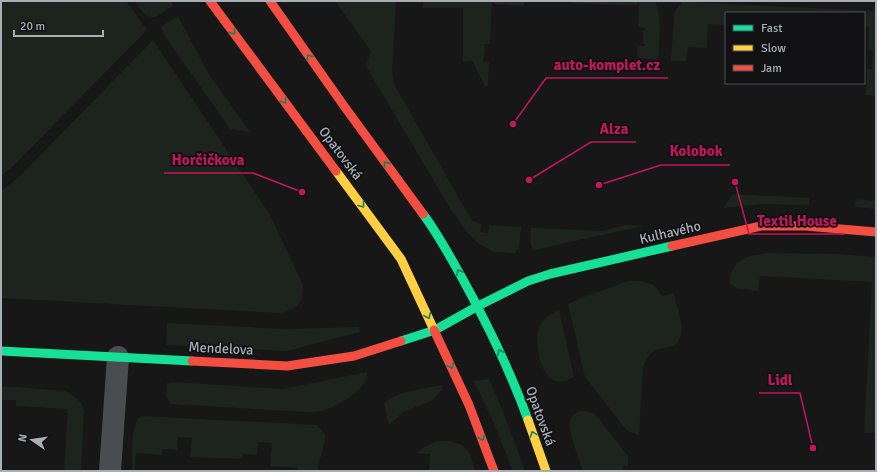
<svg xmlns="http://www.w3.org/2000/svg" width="877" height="472" viewBox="0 0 877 472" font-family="Signika,sans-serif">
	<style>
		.green { fill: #1d241e }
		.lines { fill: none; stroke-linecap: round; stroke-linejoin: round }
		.street { stroke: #4b4c50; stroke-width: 22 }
		.fast { stroke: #16e098; stroke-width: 9 }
		.slow { stroke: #ffcf43; stroke-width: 9 }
		.jam { stroke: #f24e42; stroke-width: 9 }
		.oneway { stroke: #14835c }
		.labels { text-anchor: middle; stroke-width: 3.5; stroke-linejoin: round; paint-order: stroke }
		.street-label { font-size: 14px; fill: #a8adb8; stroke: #111113 }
		.leader { fill: none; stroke: #c2185b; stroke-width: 1.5 }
		.callout-dot { fill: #c2185b; stroke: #111113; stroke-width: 1.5 }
		.callout-label { font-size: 15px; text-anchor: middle; font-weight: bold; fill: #c2185b; stroke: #111113; stroke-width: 3.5; stroke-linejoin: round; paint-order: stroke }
	</style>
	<rect width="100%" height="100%" fill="#171717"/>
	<path class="green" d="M 1,1 L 126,1 L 147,30 L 11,168 L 1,176 Z
		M 134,1 L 171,1 L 173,6 L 155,17 L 146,16 Z
		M 335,1 L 396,1 L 392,74 L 395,86 L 472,221 L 481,224 L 480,232 L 488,233 L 489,225 L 521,227 L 519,247 L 515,253 L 494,252 L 479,244 L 466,231 L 450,208 L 366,66 L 371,51 Z
		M 424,1 L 524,1 L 524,6 L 494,4 L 494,2 L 492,2 L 490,44 L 484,44 L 485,46 L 483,62 L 489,62 L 488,86 L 485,86 L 472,60 L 463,62 L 463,8 L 422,8 Z
		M 574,1 L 655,1 C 663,18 659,42 658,60 L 637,58 L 638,46 L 645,46 L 645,44 L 643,44 L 643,30 L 645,30 L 645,28 L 638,27 L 639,4 L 637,4 L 637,6 L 574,3 Z
		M 682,2 L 876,11 L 876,96 L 866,95 L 867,69 L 873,69 L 872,67 L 873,51 L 868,50 L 869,27 L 864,29 L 864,13 L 726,13 L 726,27 L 725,27 L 724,25 L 708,24 L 707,48 L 688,47 L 686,61 L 671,61 L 674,17 L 675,11 Z
		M 178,16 L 208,73 L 250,132 L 230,129 L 167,39 L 161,27 Z
		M 153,40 L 270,215 L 303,285 C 302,304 299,308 281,313 L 1,298 L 1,191 L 19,177 Z
		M 733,194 L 809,198 L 809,205 L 761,204 L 723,208 Z
		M 857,199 L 876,201 L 876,209 L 856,207 L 855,205 Z
		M 627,225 L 643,226 L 534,250 C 528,245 531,235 531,228 L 601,231 Z
		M 770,253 L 837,254 L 876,257 L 876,433 L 864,433 L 872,282 L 760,276 L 758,291 L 737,288 L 730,283 C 729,277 731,273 734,268 C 742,255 756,255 770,253 Z
		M 629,281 C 644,280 655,282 662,296 L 673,293 C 677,307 690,337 673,346 C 671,347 667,347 664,348 C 651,351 648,355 643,367 L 639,435 L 627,431 L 624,427 L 585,377 L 568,304 L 586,296 Z
		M 559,310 L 574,377 C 569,379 562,383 556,381 C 538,376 532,334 543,320 C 547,316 554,313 559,310 Z
		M 167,323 L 283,329 L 359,327 L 360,332 L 287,351 L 166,345 Z
		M 367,372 C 369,389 335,408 321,411 C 316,412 310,412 305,412 L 171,404 L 166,396 L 167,383 L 172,382 L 283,389 Z
		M 489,379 L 504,414 L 525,471 L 513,471 L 492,419 L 474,381 Z
		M 442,385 L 442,390 L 431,401 L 403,412 L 389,425 L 384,403 C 401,390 422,389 442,385 Z
		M 1,386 L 65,391 L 74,396 L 81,403 L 84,411 L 81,471 L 64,471 L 68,409 L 16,406 L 16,400 L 1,400 Z
		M 580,411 L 585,411 L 594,413 L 628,456 L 628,466 L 624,466 L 623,471 L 583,471 C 580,461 568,431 570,422 C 571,416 575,414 580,411 Z
		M 141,416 L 317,425 L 325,434 L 325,440 L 317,471 L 297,471 L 297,468 L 270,466 L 272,443 L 258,442 L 257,455 L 243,454 L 242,459 L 190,457 L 192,438 L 178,437 L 177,450 L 162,449 L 162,455 L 136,453 L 135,471 L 132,471 C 132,458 130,423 141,416 Z
		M 437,441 C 463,441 469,445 475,471 L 429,471 L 430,454 L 416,453 L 425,447 Z"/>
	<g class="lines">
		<path class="street" d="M 110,471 L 118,357"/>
		<path class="fast" d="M 423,214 C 438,234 449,255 461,276 C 487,323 510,370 528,420
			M 401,341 L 435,330 L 478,306 L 528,281 L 550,274 L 672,246
			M 1,351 L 192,361"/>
		<path class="slow" d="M 336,171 L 401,259 L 434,330
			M 528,420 L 546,471"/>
		<path class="jam" d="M 210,1 L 336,171
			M 270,1 L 344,106 L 423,214
			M 672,246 L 761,226 L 805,226 L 876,232
			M 434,330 L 469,405 L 494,471
			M 192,361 L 287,366 L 354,356 L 401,341"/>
	</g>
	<defs><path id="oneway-chevron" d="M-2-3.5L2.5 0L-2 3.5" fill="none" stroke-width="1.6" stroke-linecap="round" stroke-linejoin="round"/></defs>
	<g class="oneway">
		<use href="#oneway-chevron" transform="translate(233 32) rotate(53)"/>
		<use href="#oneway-chevron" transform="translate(309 57) rotate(-125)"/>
		<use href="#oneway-chevron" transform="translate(284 101) rotate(53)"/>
		<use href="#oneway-chevron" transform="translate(386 164) rotate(-126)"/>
		<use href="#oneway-chevron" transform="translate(362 205) rotate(53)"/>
		<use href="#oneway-chevron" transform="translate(459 272) rotate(-119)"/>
		<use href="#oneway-chevron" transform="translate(428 316) rotate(65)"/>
		<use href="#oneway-chevron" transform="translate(500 352) rotate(-116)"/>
		<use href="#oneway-chevron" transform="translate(451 366) rotate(66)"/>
		<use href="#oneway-chevron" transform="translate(533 434) rotate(-110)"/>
		<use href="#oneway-chevron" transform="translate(482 438) rotate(69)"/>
	</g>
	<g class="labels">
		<g class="street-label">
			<text transform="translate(341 153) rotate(53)" y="5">Opatovská</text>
			<text transform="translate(670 232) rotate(-13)" y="5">Kulhavého</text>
			<text transform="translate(221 348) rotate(3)" y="5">Mendelova</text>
			<text transform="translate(541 416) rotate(70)" y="5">Opatovská</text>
		</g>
	</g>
	<path class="leader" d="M513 124L546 78H668M529 180L591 142H636M599 185L661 165H730M302 192L253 173H164M735 182L749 234H845M813 448L800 393H759"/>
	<g class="callout-dot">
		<circle cx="513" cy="124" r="4"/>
		<circle cx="529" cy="180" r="4"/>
		<circle cx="599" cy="185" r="4"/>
		<circle cx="302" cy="192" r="4"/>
		<circle cx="735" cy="182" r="4"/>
		<circle cx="813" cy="448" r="4"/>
	</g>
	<g class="callout-label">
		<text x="607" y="70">auto-komplet.cz</text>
		<text x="614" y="134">Alza</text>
		<text x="696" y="156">Kolobok</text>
		<text x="208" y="165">Horčičkova</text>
		<text x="797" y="226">Textil House</text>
		<text x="780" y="385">Lidl</text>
	</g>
	<rect width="877" height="472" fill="none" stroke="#a8adb8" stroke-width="4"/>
	<rect x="725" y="12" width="140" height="72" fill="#111113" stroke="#4d4f55"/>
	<rect x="733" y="25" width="20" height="6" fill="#16e098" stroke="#4d4f55"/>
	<text x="761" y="32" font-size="12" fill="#a8adb8">Fast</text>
	<rect x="733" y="45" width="20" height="6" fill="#ffcf43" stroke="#4d4f55"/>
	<text x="761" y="52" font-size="12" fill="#a8adb8">Slow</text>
	<rect x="733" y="65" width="20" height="6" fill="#f24e42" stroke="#4d4f55"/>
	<text x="761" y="72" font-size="12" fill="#a8adb8">Jam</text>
	<g transform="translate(32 440) rotate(283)" stroke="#111113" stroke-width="3" paint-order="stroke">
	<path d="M0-3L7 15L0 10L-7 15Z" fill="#a8adb8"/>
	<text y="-6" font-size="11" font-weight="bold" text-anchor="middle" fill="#a8adb8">N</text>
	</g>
	<path d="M14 30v6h89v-6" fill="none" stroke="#a8adb8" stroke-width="2"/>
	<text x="20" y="30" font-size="12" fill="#a8adb8" stroke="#111113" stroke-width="3" paint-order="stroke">20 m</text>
</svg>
